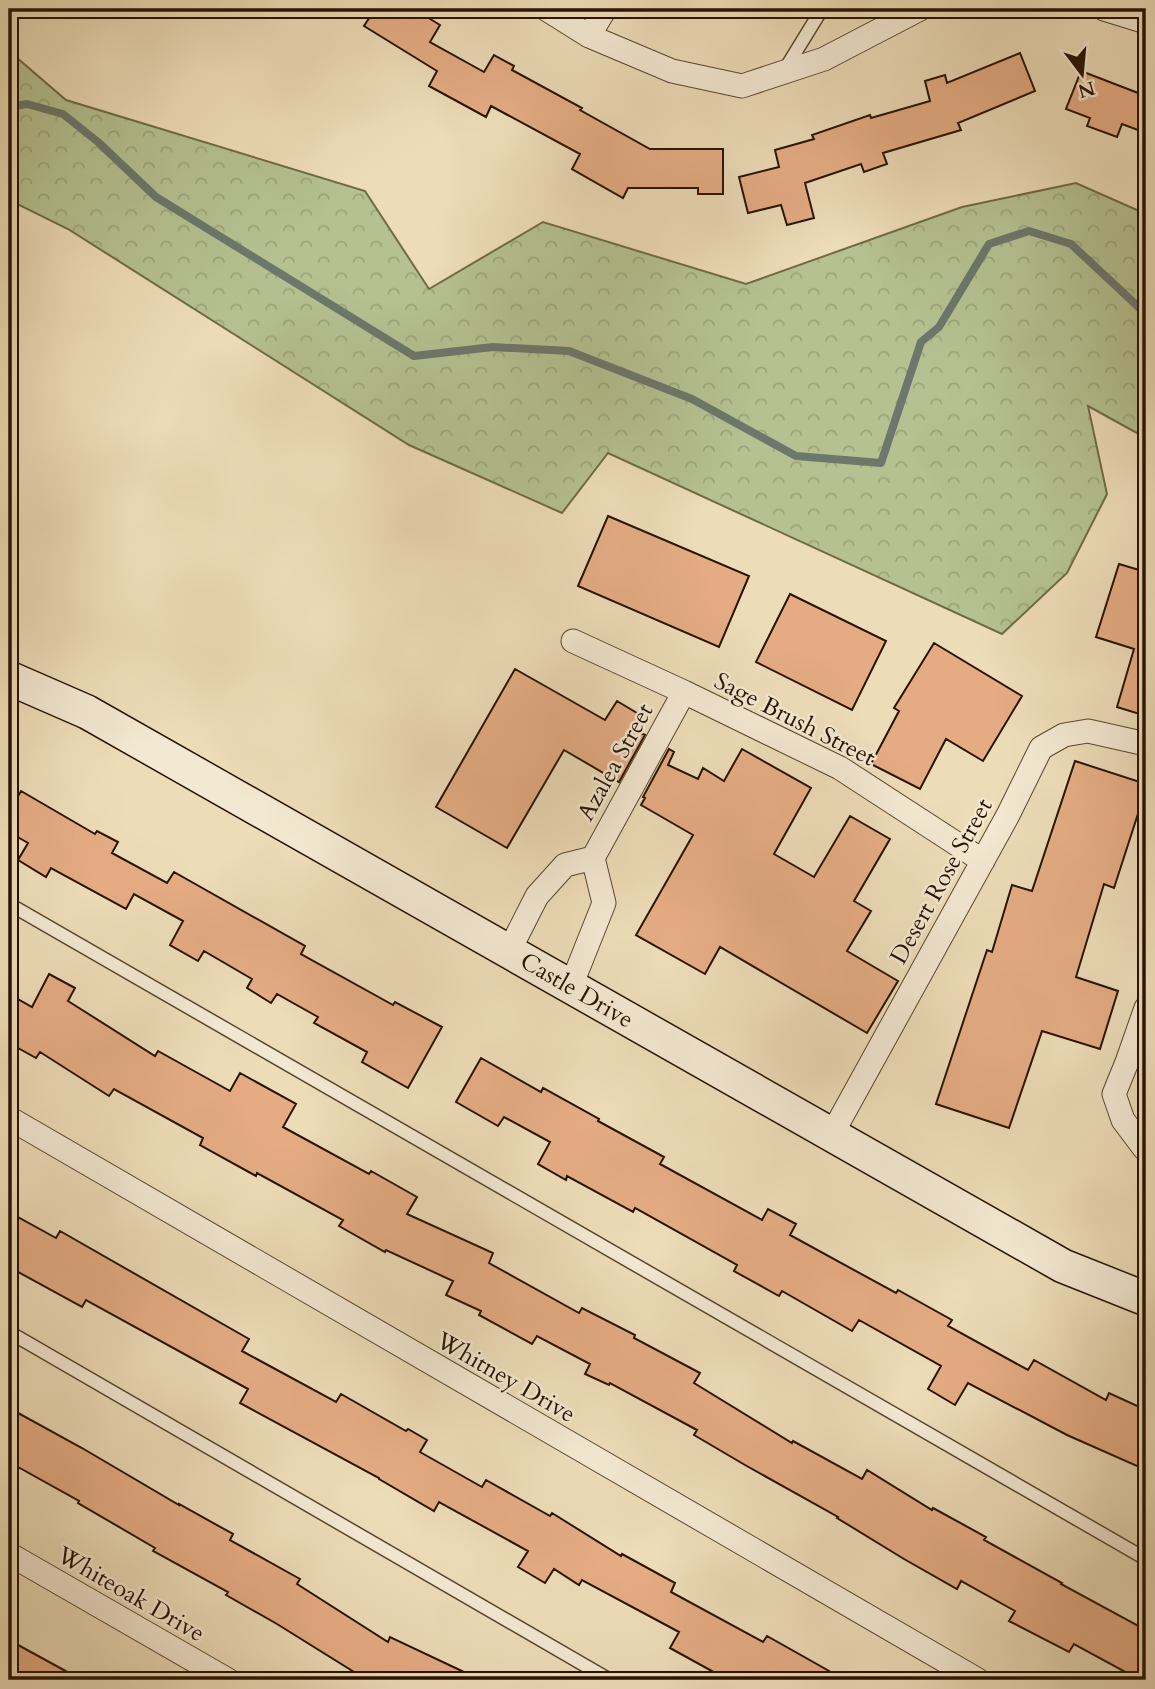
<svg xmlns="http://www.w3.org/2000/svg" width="1155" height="1689" viewBox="0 0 1155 1689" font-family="Cardo,serif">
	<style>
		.forest { fill: url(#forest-crowns); stroke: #6e6a48; stroke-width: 2 }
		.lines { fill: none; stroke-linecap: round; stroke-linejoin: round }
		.stream { stroke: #6b786b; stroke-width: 8 }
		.building { fill: #e5ac84; stroke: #271300; stroke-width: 2 }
		.service-casing { stroke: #58452e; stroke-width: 15 }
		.minor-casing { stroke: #58452e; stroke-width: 25 }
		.secondary-casing { stroke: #271300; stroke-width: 36 }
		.service { stroke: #f3e8d1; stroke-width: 12 }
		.minor { stroke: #f3e8d1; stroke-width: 23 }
		.secondary { stroke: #f3e8d1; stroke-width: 33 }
		.labels { text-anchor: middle; stroke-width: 5; stroke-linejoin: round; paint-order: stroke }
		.street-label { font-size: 24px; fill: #271300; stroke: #f3e8d1 }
	</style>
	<defs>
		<pattern id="forest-crowns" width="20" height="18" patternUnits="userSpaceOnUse" patternTransform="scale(1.75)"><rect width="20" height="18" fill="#b5c191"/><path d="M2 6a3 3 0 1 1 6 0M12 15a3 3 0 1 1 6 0" fill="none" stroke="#9ca57b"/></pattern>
	</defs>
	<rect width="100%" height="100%" fill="#eddcb8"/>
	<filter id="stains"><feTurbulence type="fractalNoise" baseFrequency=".00286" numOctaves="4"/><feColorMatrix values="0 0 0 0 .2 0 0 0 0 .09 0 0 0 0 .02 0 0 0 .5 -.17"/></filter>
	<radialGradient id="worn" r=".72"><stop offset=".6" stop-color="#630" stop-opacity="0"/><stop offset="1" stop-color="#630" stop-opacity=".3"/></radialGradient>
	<path class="forest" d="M 9,51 L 66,100 L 365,191 L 429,289 L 543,222 L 746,284 L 962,207 L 1076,183 L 1146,214 L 1146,438 L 1088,406 L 1107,494 L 1067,573 L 1002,634 L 608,453 L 562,513 L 409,445 L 68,229 L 9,200 Z"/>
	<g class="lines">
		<path class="stream" d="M 9,107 L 27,104 L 63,114 L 98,142 L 156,197 L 414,356 L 493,347 L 569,351 L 692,399 L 796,456 L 881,463 L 921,342 L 939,327 L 989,244 L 1029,231 L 1071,244 L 1146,314"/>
	</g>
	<path class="building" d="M 375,9 L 414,9 L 440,25 L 430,42 L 484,72 L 494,55 L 514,66 L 512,70 L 582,108 L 580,110 L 650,149 L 723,149 L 723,194 L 698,194 L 698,188 L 628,188 L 623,198 L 572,169 L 580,154 L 491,106 L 486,117 L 429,86 L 437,71 L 364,26 Z
		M 1020,53 L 1035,91 L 958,123 L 961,130 L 883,153 L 887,164 L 864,172 L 861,164 L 805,183 L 814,218 L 787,225 L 781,205 L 748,213 L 739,177 L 779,167 L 775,150 L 814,139 L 812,135 L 870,115 L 871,118 L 930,101 L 925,81 L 945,75 L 947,83 Z
		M 1081,71 L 1146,96 L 1146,133 L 1122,124 L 1117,137 L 1087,126 L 1090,118 L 1066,109 Z
		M 608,516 L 749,576 L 719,647 L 578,586 Z
		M 1119,564 L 1146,572 L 1146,716 L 1117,707 L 1134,649 L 1096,637 Z
		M 790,594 L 886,641 L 852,710 L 756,662 Z
		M 934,643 L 1022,696 L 983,761 L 946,739 L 920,789 L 871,764 L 899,711 L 894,708 Z
		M 515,669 L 605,720 L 617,701 L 647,719 L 639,732 L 645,735 L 619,782 L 564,750 L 507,848 L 436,807 Z
		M 669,749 L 674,752 L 668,765 L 698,779 L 703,768 L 724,781 L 742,749 L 811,788 L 774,854 L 814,877 L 850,816 L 890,839 L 854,901 L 871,911 L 847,951 L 898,981 L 867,1033 L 720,947 L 705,974 L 636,935 L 693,835 L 641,805 L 645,798 L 643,797 Z
		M 1075,761 L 1146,784 L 1146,789 L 1114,888 L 1104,884 L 1076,977 L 1118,991 L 1100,1049 L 1042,1031 L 1009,1128 L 936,1104 L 987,950 L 992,952 L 1012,885 L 1032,891 Z
		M 21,791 L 95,834 L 97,831 L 118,842 L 112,853 L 167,883 L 174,872 L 305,946 L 301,954 L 393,1005 L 395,1002 L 442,1027 L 408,1088 L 362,1062 L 367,1052 L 314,1023 L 318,1017 L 277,994 L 271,1003 L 247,988 L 252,979 L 204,951 L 198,961 L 170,945 L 183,921 L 134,894 L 126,909 L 51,868 L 46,877 L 18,860 L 28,843 L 9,832 L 9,812 Z
		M 49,974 L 75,988 L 68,1001 L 155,1056 L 158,1051 L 230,1091 L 240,1073 L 296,1104 L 283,1127 L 369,1174 L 371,1171 L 417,1197 L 407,1214 L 493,1253 L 489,1263 L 579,1313 L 582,1308 L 635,1335 L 634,1338 L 700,1373 L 694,1383 L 792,1443 L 793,1441 L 862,1479 L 867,1470 L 932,1510 L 933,1508 L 986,1537 L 984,1540 L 1062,1583 L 1061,1584 L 1146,1630 L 1146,1680 L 1140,1680 L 1074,1644 L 1069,1652 L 1009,1621 L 1015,1611 L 961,1581 L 957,1589 L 904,1559 L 837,1518 L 838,1517 L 745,1465 L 694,1435 L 697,1430 L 610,1383 L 609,1385 L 585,1374 L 590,1364 L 537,1336 L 532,1344 L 479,1315 L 481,1311 L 446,1295 L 453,1281 L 386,1250 L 385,1252 L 339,1226 L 343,1220 L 257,1173 L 256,1176 L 200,1145 L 203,1138 L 114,1089 L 109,1096 L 40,1052 L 36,1058 L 9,1043 L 9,994 L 32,1007 Z
		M 481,1058 L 541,1092 L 543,1088 L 599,1119 L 598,1121 L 664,1157 L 660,1164 L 762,1220 L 768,1209 L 796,1224 L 790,1235 L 896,1293 L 898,1290 L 952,1320 L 948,1326 L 1028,1370 L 1034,1360 L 1106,1400 L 1109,1393 L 1146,1410 L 1146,1470 L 1067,1435 L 968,1383 L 955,1405 L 928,1389 L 941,1366 L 859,1320 L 852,1331 L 782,1291 L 779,1296 L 734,1271 L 737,1265 L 635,1208 L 633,1212 L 567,1176 L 566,1180 L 538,1164 L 550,1142 L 504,1117 L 498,1126 L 456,1102 Z
		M 9,1212 L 56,1238 L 60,1231 L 249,1339 L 242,1351 L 336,1402 L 341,1394 L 406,1431 L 408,1429 L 427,1440 L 420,1452 L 482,1487 L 486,1480 L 550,1516 L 552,1513 L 621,1556 L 622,1554 L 675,1583 L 671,1592 L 763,1642 L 767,1636 L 845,1680 L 728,1680 L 670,1648 L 679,1632 L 582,1580 L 579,1585 L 554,1569 L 545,1583 L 518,1567 L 528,1551 L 439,1502 L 434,1511 L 379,1479 L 379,1478 L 240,1403 L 248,1389 L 86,1300 L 82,1307 L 9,1267 Z
		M 9,1408 L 82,1448 L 179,1505 L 179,1504 L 233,1534 L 230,1540 L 300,1579 L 297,1584 L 388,1642 L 390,1637 L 481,1680 L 367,1680 L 277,1624 L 226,1595 L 228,1592 L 153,1551 L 155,1548 L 78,1503 L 79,1501 L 9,1462 Z
		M 9,1640 L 82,1680 L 9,1680 Z"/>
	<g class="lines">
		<defs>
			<path id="service" d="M 784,71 L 822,9
				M 9,904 L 1146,1559
				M 9,1332 L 610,1680"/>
			<path id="minor" d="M 546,9 L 589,36 L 672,71 L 742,86 L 824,59 L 920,9
				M 1104,9 L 1146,22
				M 589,36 L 605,9
				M 573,641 L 684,692 L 840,768 L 983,861
				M 509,951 L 537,896 L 565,865 L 593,858
				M 571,986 L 604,903 L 593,858 L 684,692
				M 1146,1008 L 1127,1062 L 1114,1094 L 1123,1120 L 1144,1148 L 1146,1148
				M 9,1118 L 978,1680
				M 832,1134 L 1008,815 L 1041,748 L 1064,735 L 1088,731 L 1146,744
				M 9,1554 L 228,1680"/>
			<path id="secondary" d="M 9,678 L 87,712 L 1063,1266 L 1146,1299"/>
		</defs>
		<use href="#service" class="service-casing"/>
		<use href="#minor" class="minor-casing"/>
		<use href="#secondary" class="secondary-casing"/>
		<use href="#service" class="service"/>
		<use href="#minor" class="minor"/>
		<use href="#secondary" class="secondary"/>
	</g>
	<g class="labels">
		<g class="street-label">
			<text transform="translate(795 719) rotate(27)" y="8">Sage Brush Street</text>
			<text transform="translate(615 762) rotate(-61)" y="8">Azalea Street</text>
			<text transform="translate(941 881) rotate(-61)" y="8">Desert Rose Street</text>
			<text transform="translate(577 990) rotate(30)" y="8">Castle Drive</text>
			<text transform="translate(506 1377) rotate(30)" y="8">Whitney Drive</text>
			<text transform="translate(131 1594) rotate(30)" y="8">Whiteoak Drive</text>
		</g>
	</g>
	<rect width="1155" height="1689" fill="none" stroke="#eddcb8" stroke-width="35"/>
	<rect x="10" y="10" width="1134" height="1668" fill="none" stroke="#271300" stroke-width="3.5"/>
	<rect x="18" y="18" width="1120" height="1654" fill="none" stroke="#271300" stroke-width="2"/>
	<g transform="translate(1082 74) rotate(164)" stroke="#f3e8d1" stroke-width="5" paint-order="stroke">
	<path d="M0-5L12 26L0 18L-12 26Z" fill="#271300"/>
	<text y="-10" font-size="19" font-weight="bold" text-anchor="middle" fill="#271300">N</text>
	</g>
	<rect width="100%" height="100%" filter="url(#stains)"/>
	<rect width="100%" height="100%" fill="url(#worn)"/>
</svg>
